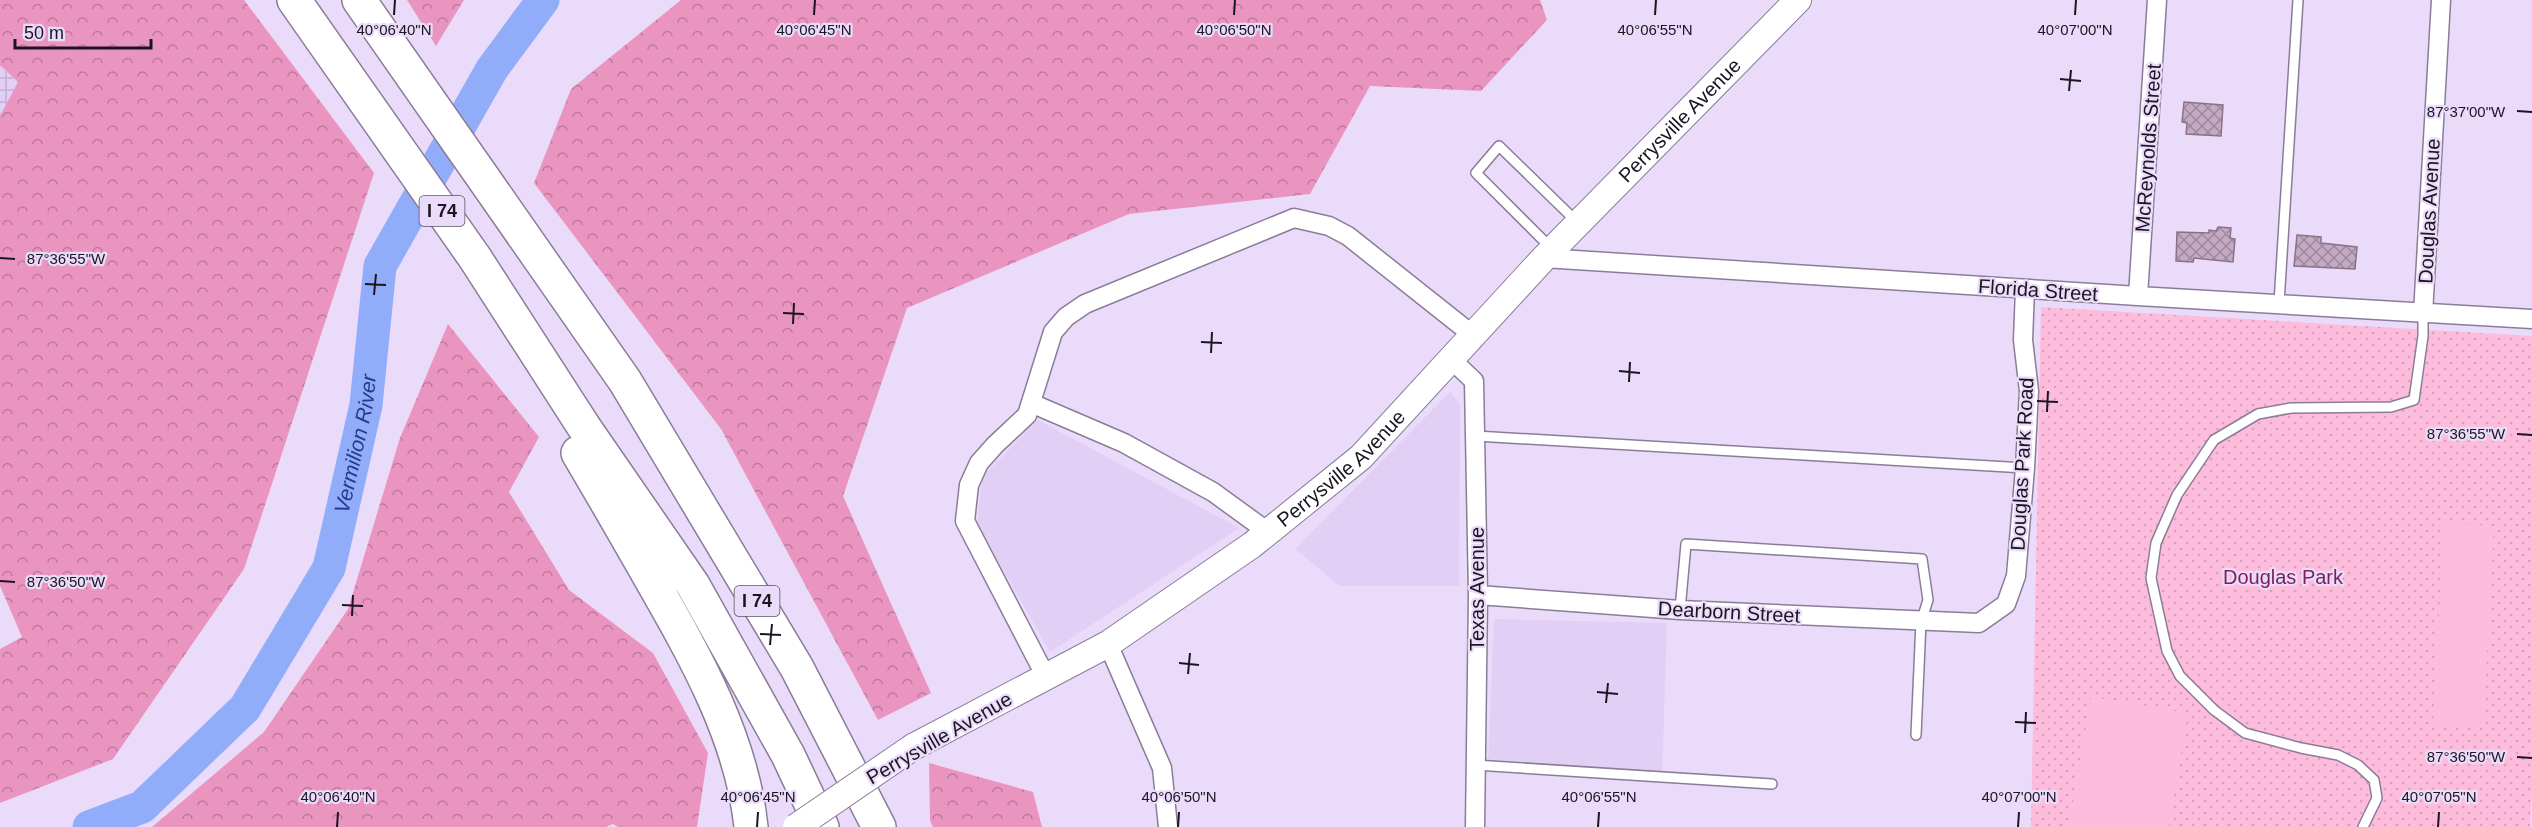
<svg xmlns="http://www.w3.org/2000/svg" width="2532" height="827" viewBox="0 0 2532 827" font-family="Helvetica,sans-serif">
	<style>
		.built { fill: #e2cff5 }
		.industrial { fill: url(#industrial-grid) }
		.green { fill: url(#green-dots) }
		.forest { fill: url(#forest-crowns) }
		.pitch { fill: #febcdc }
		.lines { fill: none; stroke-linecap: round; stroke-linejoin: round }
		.river { stroke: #91acf8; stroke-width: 33 }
		.building { fill: url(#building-cross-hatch); stroke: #8a7188; stroke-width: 1.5 }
		.lane-casing { stroke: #8b7c98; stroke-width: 12 }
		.street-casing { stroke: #8b7c98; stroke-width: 21 }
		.secondary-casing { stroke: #8b7c98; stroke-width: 28 }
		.highway-casing { stroke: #8b7c98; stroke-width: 36 }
		.lane { stroke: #fff; stroke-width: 9 }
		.street { stroke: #fff; stroke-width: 18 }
		.secondary { stroke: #fff; stroke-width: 26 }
		.highway { stroke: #fff; stroke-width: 33 }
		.secondary-bridge-casing { stroke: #8b7c98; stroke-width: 28; stroke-linecap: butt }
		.secondary-bridge { stroke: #fff; stroke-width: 26 }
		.ticks { fill: none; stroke: #1b1520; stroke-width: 2 }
		.labels { text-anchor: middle; stroke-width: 4.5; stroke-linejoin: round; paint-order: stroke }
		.shield { fill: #ebdbfa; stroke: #595061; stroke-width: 1.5 }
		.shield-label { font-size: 18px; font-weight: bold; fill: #1b1520 }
		.street-label { font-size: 20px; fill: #1b1520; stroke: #ebdbfa }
		.park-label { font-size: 20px; fill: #7e1d58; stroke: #ebdbfa }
		.water-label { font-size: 21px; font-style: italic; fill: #253a90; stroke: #ebdbfa }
		.ticks-label { font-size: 15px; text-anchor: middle; fill: #1b1520; stroke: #ebdbfa; stroke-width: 4.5; stroke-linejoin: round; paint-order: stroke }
	</style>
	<defs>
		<pattern id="industrial-grid" width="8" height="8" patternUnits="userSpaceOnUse" patternTransform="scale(1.5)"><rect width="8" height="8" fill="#e2cff5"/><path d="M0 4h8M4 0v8" fill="none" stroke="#c1b1d2"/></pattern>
		<pattern id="green-dots" width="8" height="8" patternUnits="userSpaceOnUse" patternTransform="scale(1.5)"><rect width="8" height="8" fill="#febcdc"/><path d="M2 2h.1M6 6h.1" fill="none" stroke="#d9a1bc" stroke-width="1.8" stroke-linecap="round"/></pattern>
		<pattern id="forest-crowns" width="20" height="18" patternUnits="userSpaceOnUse" patternTransform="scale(1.5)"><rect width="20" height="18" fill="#ea95c0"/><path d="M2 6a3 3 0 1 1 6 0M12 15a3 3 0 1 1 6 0" fill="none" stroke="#bd789c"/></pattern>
		<pattern id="building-cross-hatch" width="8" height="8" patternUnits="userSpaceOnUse" patternTransform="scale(1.5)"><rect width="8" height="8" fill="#c3a9c1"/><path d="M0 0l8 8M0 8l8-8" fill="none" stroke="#9e889c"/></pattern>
	</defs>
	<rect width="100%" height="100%" fill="#ebdbfa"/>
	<path class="built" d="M 1451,391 L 1460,406 L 1459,586 L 1340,586 L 1295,549 Z
		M 1038,420 L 1239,528 L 1050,652 L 977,524 L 982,477 Z
		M 1494,619 L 1667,623 L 1662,777 L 1488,766 Z"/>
	<path class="industrial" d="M 0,65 L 18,82 L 0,116 Z"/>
	<path class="green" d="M 2041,307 L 2532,336 L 2532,787 L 2530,827 L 2031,827 Z"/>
	<path class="forest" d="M 0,0 L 244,0 L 374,173 L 244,569 L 113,759 L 0,803 L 0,649 L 22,637 L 0,586 L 0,116 L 18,82 L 0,65 Z
		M 407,0 L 464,0 L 436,46 Z
		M 681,0 L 1540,0 L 1547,20 L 1481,91 L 1370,86 L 1310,194 L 1129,214 L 907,308 L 843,496 L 931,693 L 878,720 L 721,429 L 534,183 L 571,89 Z
		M 448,324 L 539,437 L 509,492 L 569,590 L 653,653 L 708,753 L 697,827 L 618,827 L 613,824 L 606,827 L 152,827 L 264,732 L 348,609 L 400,438 Z
		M 929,763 L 1033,792 L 1042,827 L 933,827 L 930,821 Z"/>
	<path class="pitch" d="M 2444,523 L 2494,526 L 2483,727 L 2433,725 Z
		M 2091,697 L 2188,713 L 2169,827 L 2069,827 Z"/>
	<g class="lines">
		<path class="river" id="s1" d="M 89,827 L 142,807 L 245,708 L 329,568 L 366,405 L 380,266 L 492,69 L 543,0"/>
	</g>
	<path class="building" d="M 2184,102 L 2223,105 L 2221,136 L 2186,134 L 2187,123 L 2182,122 Z
		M 2218,227 L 2231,228 L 2230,238 L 2235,239 L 2233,262 L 2194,258 L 2193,262 L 2176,261 L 2177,232 L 2209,233 L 2209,230 L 2216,231 Z
		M 2297,235 L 2321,237 L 2321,243 L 2357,247 L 2355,269 L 2294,266 Z"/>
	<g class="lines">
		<defs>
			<path id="lane" d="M 1552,249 L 1476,173 L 1499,146 L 1577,222
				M 2279,303 L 2298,0
				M 1476,436 L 2025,468
				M 1680,610 L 1686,544 L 1922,559 L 1928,600 L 1921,622 L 1916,735
				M 1475,765 L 1772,784
				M 2363,827 L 2377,798 L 2374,780 L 2358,765 L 2338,755 L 2301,748 L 2245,733 L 2214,710 L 2180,676 L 2167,651 L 2151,578 L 2156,543 L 2177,495 L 2214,440 L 2258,414 L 2291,408 L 2391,407 L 2414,400 L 2423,336 L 2423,314"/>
			<path id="street" d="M 1544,258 L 2138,296 L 2532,319
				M 2138,296 L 2157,0
				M 2423,314 L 2441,0
				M 1452,360 L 1474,381 L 1478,595 L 1475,827
				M 1031,403 L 1124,443 L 1213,492 L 1268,532
				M 1478,595 L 1680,610 L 1979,623 L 2006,604 L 2016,576 L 2025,468 L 2029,391 L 2023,340 L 2025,289
				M 1108,644 L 1162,768 L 1168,827
				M 1046,677 L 965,521 L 969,485 L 979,463 L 995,445 L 1027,415 L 1053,332 L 1066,317 L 1085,304 L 1294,218 L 1329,226 L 1348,236 L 1474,336"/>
			<g id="secondary">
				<path id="s2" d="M 913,747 L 1108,644 L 1252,545 L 1361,457 L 1544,258 L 1798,0"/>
			</g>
			<path id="highway" d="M 294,0 L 475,258 L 584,427 L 693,585 L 788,755 L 822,827
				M 359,0 L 625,381 L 797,668 L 879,827
				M 578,453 C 603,495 627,537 651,579 C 695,656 742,738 751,827"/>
		</defs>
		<use href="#lane" class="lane-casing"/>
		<use href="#street" class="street-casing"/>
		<use href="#secondary" class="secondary-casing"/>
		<use href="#highway" class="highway-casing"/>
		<use href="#lane" class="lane"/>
		<use href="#street" class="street"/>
		<use href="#secondary" class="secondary"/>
		<use href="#highway" class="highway"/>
		<defs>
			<path id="secondary-bridge" d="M 796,827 L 913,747"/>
		</defs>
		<use href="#secondary-bridge" class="secondary-bridge-casing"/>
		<use href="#secondary-bridge" class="secondary-bridge"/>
	</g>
	<path class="ticks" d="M 394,15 L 395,0M 814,15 L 815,0M 1234,15 L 1235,0M 1655,15 L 1656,0M 2075,15 L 2076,0M 2060,79 L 2081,81M 2069,91 L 2071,70M 2517,111 L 2532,112M 0,258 L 15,259M 365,284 L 386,285M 374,295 L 376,274M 783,313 L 804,314M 793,324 L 794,303M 1201,342 L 1222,343M 1211,353 L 1212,332M 1619,371 L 1640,373M 1629,382 L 1630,362M 2037,401 L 2058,402M 2047,412 L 2048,391M 2517,434 L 2532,435M 0,581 L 15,582M 342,605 L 363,606M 352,616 L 353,595M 760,634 L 781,635M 770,645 L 772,624M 1179,663 L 1199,665M 1188,674 L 1190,653M 1597,692 L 1618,694M 1606,703 L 1608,683M 2015,722 L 2036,723M 2025,733 L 2026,712M 2517,757 L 2532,758M 337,827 L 338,812M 757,827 L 758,812M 1178,827 L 1179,812M 1598,827 L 1599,812M 2018,827 L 2019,812M 2438,827 L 2439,812"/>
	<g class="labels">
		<g class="shield">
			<rect x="419.5" y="196" width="45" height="30" rx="4.5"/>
			<rect x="734.5" y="586" width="45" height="30" rx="4.5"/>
		</g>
		<g class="shield-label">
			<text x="442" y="217">I 74</text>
			<text x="757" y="607">I 74</text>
		</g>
		<g class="street-label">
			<text dy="7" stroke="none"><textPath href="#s2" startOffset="999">Perrysville Avenue</textPath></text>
			<text transform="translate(2148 148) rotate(-86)" y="7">McReynolds Street</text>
			<text transform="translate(2429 211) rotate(-87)" y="7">Douglas Avenue</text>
			<text transform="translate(2038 290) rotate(4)" y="7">Florida Street</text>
			<text transform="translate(2022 464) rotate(-87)" y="7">Douglas Park Road</text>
			<text dy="7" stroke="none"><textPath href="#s2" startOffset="513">Perrysville Avenue</textPath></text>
			<text transform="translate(1477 589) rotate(-90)" y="7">Texas Avenue</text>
			<text transform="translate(1729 612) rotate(3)" y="7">Dearborn Street</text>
			<text transform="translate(939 738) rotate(-30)" y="7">Perrysville Avenue</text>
		</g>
		<g class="park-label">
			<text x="2283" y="584">Douglas Park</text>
		</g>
		<g class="water-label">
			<text dy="7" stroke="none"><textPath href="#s1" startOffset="490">Vermilion River</textPath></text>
		</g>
	</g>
	<g class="ticks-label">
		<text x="2075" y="35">40°07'00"N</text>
		<text x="394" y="35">40°06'40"N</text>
		<text x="814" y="35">40°06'45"N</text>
		<text x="1234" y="35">40°06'50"N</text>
		<text x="1655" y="35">40°06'55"N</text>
		<text x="2466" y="117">87°37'00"W</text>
		<text x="66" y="264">87°36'55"W</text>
		<text x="2466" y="439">87°36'55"W</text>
		<text x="66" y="587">87°36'50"W</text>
		<text x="2466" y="762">87°36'50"W</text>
		<text x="338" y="802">40°06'40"N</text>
		<text x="758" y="802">40°06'45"N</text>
		<text x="1179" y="802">40°06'50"N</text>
		<text x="1599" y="802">40°06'55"N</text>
		<text x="2019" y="802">40°07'00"N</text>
		<text x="2439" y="802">40°07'05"N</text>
	</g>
	<path d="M15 39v9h136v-9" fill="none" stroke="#1b1520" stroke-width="3"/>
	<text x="24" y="39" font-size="18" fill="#1b1520" stroke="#ebdbfa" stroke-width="4.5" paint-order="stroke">50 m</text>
</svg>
